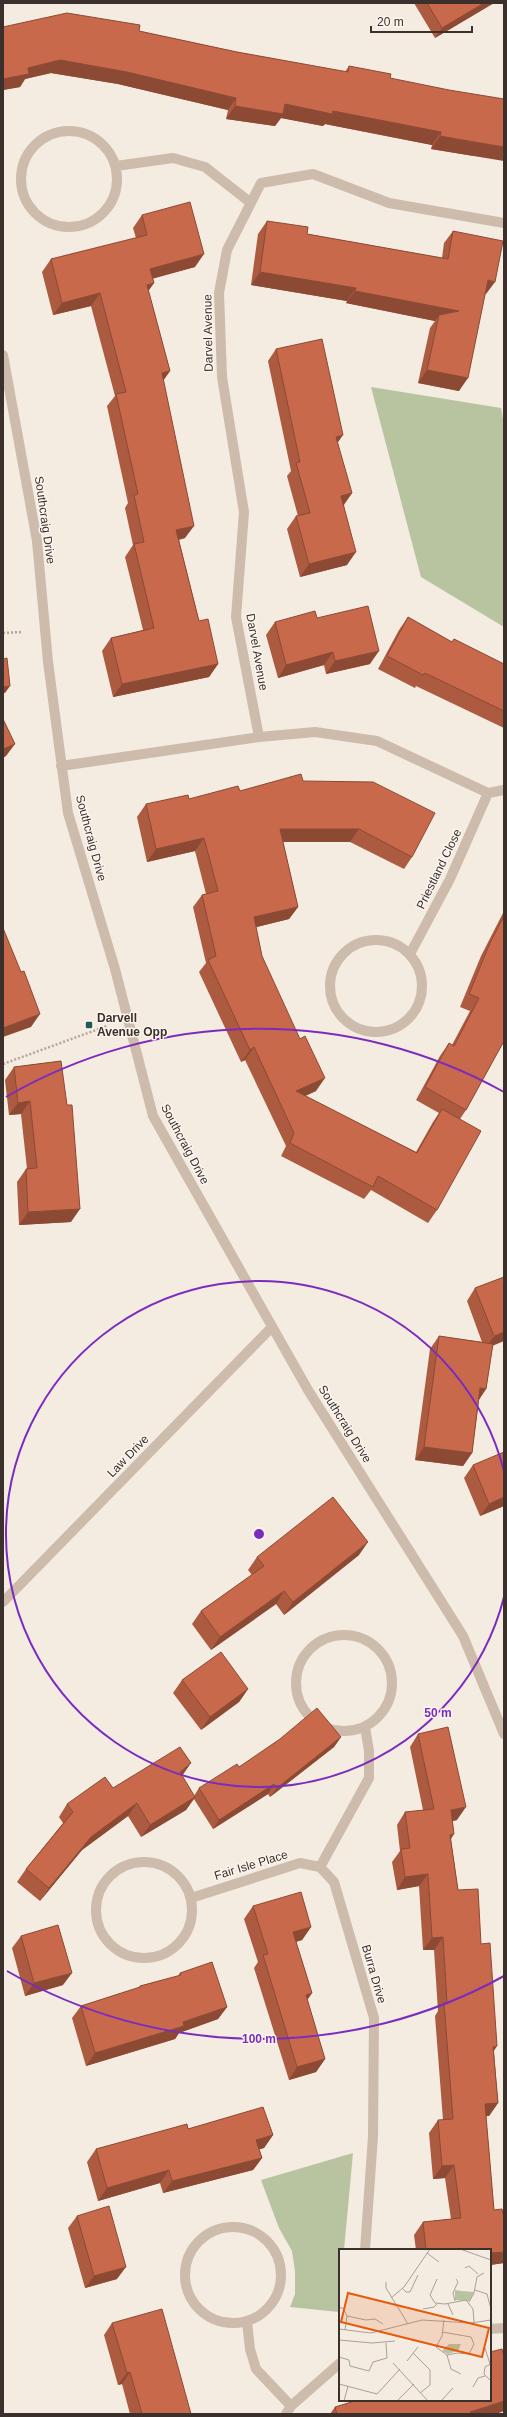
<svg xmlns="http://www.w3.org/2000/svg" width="507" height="2417" viewBox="0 0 507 2417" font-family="Arial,sans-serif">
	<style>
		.green { fill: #b8c4a0 }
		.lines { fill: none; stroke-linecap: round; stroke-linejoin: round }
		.path { stroke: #b9a596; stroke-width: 2.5; stroke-dasharray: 2 2; stroke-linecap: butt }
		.minor { stroke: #cdbbac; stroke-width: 10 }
		.wall { fill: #ac5a40 }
		.shaded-wall { fill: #8c4a34 }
		.building { fill: #c8694b; stroke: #8c4a34 }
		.ring { fill: none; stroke: #7b2cbf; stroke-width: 2 }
		.poi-dot { fill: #1f5a5e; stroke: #fbf5ee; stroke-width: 1.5 }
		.labels { text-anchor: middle; stroke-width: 3; stroke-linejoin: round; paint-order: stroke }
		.street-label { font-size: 12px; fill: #3b302b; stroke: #fbf5ee }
		.poi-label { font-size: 12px; font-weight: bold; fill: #3b302b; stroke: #fbf5ee; text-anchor: start }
		.inset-road { fill: none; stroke: #aaa098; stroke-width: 1 }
		.view { fill: #e8590c; fill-opacity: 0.15; stroke: #e8590c; stroke-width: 2 }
		.inset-edge { fill: none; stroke: #3b302b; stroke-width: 2 }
		.centre { fill: #7b2cbf; stroke: #fbf5ee; stroke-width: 2 }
		.ring-label { font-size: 12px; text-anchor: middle; font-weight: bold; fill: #7b2cbf; stroke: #fbf5ee; stroke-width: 3; stroke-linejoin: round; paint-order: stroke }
	</style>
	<rect width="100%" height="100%" fill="#f4ebe1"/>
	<path class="green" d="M 371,387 L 501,408 L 504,424 L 504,627 L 421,577 Z
		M 353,2153 L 344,2250 L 340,2250 L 339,2312 L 290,2307 L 295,2294 L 295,2271 L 292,2251 L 279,2228 L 261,2180 Z"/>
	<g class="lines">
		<path class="path" d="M 3,633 L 22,632
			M 3,1064 L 107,1026"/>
		<path class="minor" d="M21 179a48 48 0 1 1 96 0a48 48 0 1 1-96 0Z
			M 116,166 L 173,158 L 205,167 L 251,203
			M 3,355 L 37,541 L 48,662 L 68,813 L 115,969 L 153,1116 L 308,1390 L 463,1636 L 504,1734
			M 259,737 L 236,617 L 244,512 L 222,377 L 219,293 L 227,250 L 261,183 L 313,174 L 389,203 L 504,223
			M 61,766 L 259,737 L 315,732 L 377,741 L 488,793 L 504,790
			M330 986a46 46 0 1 1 92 0a46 46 0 1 1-92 0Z
			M 410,954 L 450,879 L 488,793
			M 3,1602 L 272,1327
			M296 1683a48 48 0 1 1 96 0a48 48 0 1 1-96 0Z
			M96 1910a48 48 0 1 1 96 0a48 48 0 1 1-96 0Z
			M 191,1898 L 300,1863 L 320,1867
			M185 2275a48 48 0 1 1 96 0a48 48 0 1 1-96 0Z
			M 365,2250 L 373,2136 L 374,2018 L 334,1882 L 320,1867 L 369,1778 L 369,1751 L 365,1727
			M 247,2322 L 250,2349 L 256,2369 L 291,2406
			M 490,2329 L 504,2328
			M 286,2414 L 291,2406 L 340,2363"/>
	</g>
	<path class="wall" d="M 414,3 L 494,3 L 435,38 Z
		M 3,27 L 139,31 L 237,52 L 345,72 L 349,66 L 390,78 L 474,156 L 431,149 L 432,145 L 325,124 L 323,126 L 281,118 L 275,126 L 226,119 L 228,110 L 118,84 L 51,73 L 25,79 L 20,87 L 3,90 Z
		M 142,215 L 195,267 L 152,278 L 154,283 L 148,290 L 170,371 L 163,380 L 185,538 L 179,540 L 199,621 L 218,664 L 209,677 L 113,697 L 102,651 L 111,638 L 143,630 L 125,557 L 133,545 L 125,508 L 128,503 L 107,406 L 115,396 L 91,306 L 53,315 L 42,272 L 51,259 L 136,238 L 133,228 Z
		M 267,221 L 307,234 L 442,258 L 444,243 L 453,231 L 486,294 L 485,294 L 459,391 L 418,383 L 430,328 L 435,321 L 346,303 L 347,301 L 251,285 L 258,234 Z
		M 276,349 L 352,493 L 344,505 L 347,565 L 300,577 L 287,529 L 296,516 L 298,516 L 287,476 L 291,471 L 268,361 Z
		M 408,617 L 452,642 L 454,639 L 504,664 L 504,728 L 416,686 L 415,688 L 378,669 L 399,630 Z
		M 317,618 L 370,664 L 326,674 L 324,665 L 278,678 L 266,635 L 275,622 Z
		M 303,781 L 412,857 L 404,869 L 350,842 L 283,842 L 298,907 L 289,919 L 256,927 L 262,956 L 316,1091 L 305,1096 L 416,1152 L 433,1122 L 439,1113 L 416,1100 L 440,1056 L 449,1043 L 452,1045 L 470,1011 L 460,1007 L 481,956 L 504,911 L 504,1041 L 466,1110 L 460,1119 L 437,1210 L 428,1223 L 371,1190 L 364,1199 L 281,1156 L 286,1146 L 245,1060 L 241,1062 L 199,972 L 206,963 L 193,907 L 202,895 L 206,894 L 195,851 L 147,862 L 137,817 L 146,804 L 189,799 L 240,791 Z
		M 61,1061 L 71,1222 L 19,1225 L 17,1182 L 26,1169 L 27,1169 L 21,1114 L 9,1115 L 5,1080 L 14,1067 Z
		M 504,1277 L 492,1346 L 486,1389 L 479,1400 L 472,1453 L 463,1466 L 415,1460 L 430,1349 L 439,1336 L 482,1342 L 467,1301 L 475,1288 Z
		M 473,1465 L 504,1506 L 480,1516 L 464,1478 Z
		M 359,1555 L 284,1615 L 276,1604 L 211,1650 L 192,1624 L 201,1611 L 252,1575 L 248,1570 L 257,1557 Z
		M 182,1680 L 248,1689 L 239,1702 L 201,1730 L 173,1693 Z
		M 418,1734 L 457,1820 L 453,1821 L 451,1840 L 458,1890 L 481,1944 L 494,2052 L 498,2103 L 489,2116 L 486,2116 L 494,2210 L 504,2263 L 490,2265 L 490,2250 L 416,2250 L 414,2235 L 423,2222 L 451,2219 L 445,2178 L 433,2179 L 429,2133 L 438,2120 L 443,2120 L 435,2016 L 438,2011 L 434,1950 L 423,1950 L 419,1886 L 397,1890 L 392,1862 L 400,1851 L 397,1825 L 405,1812 L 423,1810 L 410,1747 Z
		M 341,1737 L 334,1747 L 270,1797 L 268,1794 L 213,1829 L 194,1799 L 186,1810 L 141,1837 L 128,1816 L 82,1850 L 40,1901 L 17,1882 L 26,1869 L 63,1823 L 59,1817 L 67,1804 L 113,1788 L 182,1776 L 194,1796 L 199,1788 L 239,1767 Z
		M 253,1906 L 311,1927 L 302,1940 L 296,1942 L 312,1993 L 307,2000 L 325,2059 L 316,2072 L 289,2080 L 254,1968 L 258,1962 L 244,1919 Z
		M 21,1936 L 63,1985 L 25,1996 L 12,1948 Z
		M 180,1973 L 227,2007 L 218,2019 L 179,2033 L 175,2039 L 86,2066 L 72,2018 L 81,2006 L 138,1988 L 140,1986 L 178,1976 Z
		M 188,2129 L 273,2135 L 264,2148 L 259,2149 L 262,2158 L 253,2170 L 163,2193 L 160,2183 L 98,2201 L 87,2162 L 96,2149 Z
		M 77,2216 L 117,2279 L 85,2288 L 68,2228 Z
		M 112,2323 L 191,2414 L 130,2414 L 122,2384 L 118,2385 L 104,2335 Z
		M 335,2407 L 496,2414 L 330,2414 Z"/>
	<path class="shaded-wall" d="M 484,3 L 494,3 L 435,38 L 442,28 Z
		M 60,60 L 127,72 L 236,98 L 228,110 L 118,84 L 51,73 L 25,79 L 20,87 L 3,90 L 3,79 L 28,68 Z
		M 285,104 L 333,111 L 441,132 L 432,145 L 325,124 L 323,126 L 281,118 L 275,126 L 226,119 L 235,106 Z
		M 440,136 L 504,147 L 504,161 L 431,149 Z
		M 204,254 L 195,267 L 141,282 L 150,269 Z
		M 260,272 L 356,288 L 347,301 L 251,285 Z
		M 488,280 L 495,282 L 486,294 L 479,293 Z
		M 154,283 L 145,296 L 147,285 Z
		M 355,291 L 459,311 L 439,315 L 435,321 L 346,303 Z
		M 100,293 L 91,306 L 53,315 L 62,303 Z
		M 427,370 L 468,378 L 459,391 L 418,383 Z
		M 170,371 L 161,384 L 162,373 Z
		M 343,435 L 334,448 L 336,437 Z
		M 352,493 L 343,505 L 341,496 Z
		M 194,526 L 185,538 L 167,542 L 176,530 Z
		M 356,552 L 347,565 L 300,577 L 309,564 Z
		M 379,651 L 370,664 L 326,674 L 335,661 Z
		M 333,652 L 324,665 L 278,678 L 286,665 Z
		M 218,664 L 209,677 L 113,697 L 122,684 Z
		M 10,686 L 5,693 L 3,693 L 3,687 Z
		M 15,744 L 6,756 L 3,758 L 3,749 Z
		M 280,829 L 359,829 L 350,842 L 271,842 Z
		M 204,838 L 195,851 L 147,862 L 156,849 Z
		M 298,907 L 289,919 L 245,930 L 254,917 Z
		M 40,1014 L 31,1027 L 3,1037 L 3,1028 Z
		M 254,1047 L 245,1060 L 241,1062 L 250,1050 Z
		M 325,1078 L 316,1091 L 288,1104 L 296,1091 Z
		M 30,1101 L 21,1114 L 9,1115 L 18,1103 Z
		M 80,1209 L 71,1222 L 19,1225 L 28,1212 Z
		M 504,1332 L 504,1341 L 485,1349 L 494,1336 Z
		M 480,1388 L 486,1389 L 477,1402 Z
		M 424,1447 L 472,1453 L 463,1466 L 415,1460 Z
		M 504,1497 L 504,1506 L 480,1516 L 489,1504 Z
		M 368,1542 L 359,1555 L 284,1615 L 293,1602 Z
		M 284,1591 L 276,1604 L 211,1650 L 220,1637 Z
		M 248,1689 L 239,1702 L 201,1730 L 210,1717 Z
		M 341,1737 L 334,1747 L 270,1797 L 277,1788 Z
		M 191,1763 L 182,1776 L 180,1772 Z
		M 274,1784 L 268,1794 L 213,1829 L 219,1820 Z
		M 195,1797 L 186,1810 L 141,1837 L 150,1825 Z
		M 137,1803 L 128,1816 L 82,1850 L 40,1901 L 49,1888 L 91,1837 Z
		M 466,1807 L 457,1820 L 443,1823 L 451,1810 Z
		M 454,1834 L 446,1847 L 450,1835 Z
		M 428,1874 L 419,1886 L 397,1890 L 405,1877 Z
		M 311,1927 L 302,1940 L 284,1945 L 293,1932 Z
		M 443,1937 L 434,1950 L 423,1950 L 432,1938 Z
		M 72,1973 L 63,1985 L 25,1996 L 34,1983 Z
		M 312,1993 L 303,2006 L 306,1995 Z
		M 227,2007 L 218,2019 L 179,2033 L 175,2039 L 86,2066 L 95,2053 Z
		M 497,2046 L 489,2059 L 493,2047 Z
		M 325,2059 L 316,2072 L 289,2080 L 297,2067 Z
		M 498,2103 L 489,2116 L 476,2117 L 485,2104 Z
		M 273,2135 L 264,2148 L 247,2153 L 256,2140 Z
		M 262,2158 L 253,2170 L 163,2193 L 172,2181 Z
		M 454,2165 L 445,2178 L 433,2179 L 442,2166 Z
		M 169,2170 L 160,2183 L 98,2201 L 107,2188 Z
		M 504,2252 L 504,2263 L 490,2265 L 490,2253 Z
		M 126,2267 L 117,2279 L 85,2288 L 94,2276 Z
		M 130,2372 L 122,2384 L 118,2385 L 127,2373 Z
		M 504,2401 L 504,2411 L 496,2414 L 469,2414 L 470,2412 Z"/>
	<path class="building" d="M 427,3 L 484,3 L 442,28 Z
		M 67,13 L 140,25 L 139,31 L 237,52 L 348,72 L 349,66 L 391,74 L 390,78 L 449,90 L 504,99 L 504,147 L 440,136 L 441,132 L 333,111 L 332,114 L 285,104 L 283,114 L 235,106 L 236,98 L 127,72 L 60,60 L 28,68 L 29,74 L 3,79 L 3,27 Z
		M 190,202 L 204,254 L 150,269 L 154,283 L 147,285 L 170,371 L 162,373 L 194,526 L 176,530 L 199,621 L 208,619 L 218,664 L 122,684 L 111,638 L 154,628 L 134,544 L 144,542 L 134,495 L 138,494 L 116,394 L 126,392 L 100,293 L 62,303 L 51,259 L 147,235 L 142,215 Z
		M 267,221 L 308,227 L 307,234 L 448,259 L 453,231 L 503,241 L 495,282 L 488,280 L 468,378 L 427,370 L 439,315 L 459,311 L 355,291 L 356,288 L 260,272 Z
		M 322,339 L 343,435 L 336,437 L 352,493 L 341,496 L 356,552 L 309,564 L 296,516 L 310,513 L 296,463 L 300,462 L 276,349 Z
		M 368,606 L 379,651 L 335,661 L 333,652 L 286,665 L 275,622 L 315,611 L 317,618 Z
		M 408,617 L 452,642 L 454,639 L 504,664 L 504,711 L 425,673 L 423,675 L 387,656 Z
		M 7,658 L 10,686 L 3,687 L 3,659 Z
		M 3,719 L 15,744 L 3,749 Z
		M 301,774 L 303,781 L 373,782 L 435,813 L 412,857 L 359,829 L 280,829 L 298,907 L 254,917 L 262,956 L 300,1039 L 305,1036 L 325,1078 L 296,1091 L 417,1153 L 442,1109 L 481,1131 L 437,1210 L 378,1176 L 373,1187 L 290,1143 L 294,1133 L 254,1047 L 250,1050 L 208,960 L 216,956 L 202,895 L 218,891 L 204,838 L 156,849 L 146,804 L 188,795 L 189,799 L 238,786 L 240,791 Z
		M 504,916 L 504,1041 L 466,1110 L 425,1087 L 449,1043 L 454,1046 L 479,998 L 469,994 L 490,943 Z
		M 3,928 L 21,972 L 24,971 L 40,1014 L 3,1028 Z
		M 61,1061 L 67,1105 L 72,1105 L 80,1209 L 28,1212 L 26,1169 L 37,1168 L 30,1101 L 18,1103 L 14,1067 Z
		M 504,1277 L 504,1332 L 494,1336 L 475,1288 Z
		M 439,1336 L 493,1344 L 486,1389 L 480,1388 L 472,1453 L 424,1447 Z
		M 504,1452 L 504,1497 L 489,1504 L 473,1465 Z
		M 333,1497 L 368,1542 L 293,1602 L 284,1591 L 220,1637 L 201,1611 L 264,1566 L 257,1557 Z
		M 221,1652 L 248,1689 L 210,1717 L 182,1680 Z
		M 317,1708 L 341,1737 L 277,1788 L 274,1784 L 219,1820 L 199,1788 L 237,1764 L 239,1767 L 280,1739 Z
		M 448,1727 L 466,1807 L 451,1810 L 454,1834 L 450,1835 L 458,1890 L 478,1889 L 481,1944 L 490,1943 L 497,2046 L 493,2047 L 498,2103 L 485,2104 L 494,2210 L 502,2209 L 503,2214 L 504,2214 L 504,2252 L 490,2253 L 490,2250 L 426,2250 L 423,2222 L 461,2218 L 454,2165 L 442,2166 L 438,2120 L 453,2119 L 444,2003 L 447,2003 L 443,1937 L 432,1938 L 428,1874 L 405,1877 L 401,1849 L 410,1848 L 405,1812 L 434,1809 L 418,1734 Z
		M 180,1747 L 191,1763 L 180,1772 L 195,1797 L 150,1825 L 137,1803 L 91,1837 L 49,1888 L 26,1869 L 73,1812 L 67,1804 L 105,1777 L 113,1788 Z
		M 301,1892 L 311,1927 L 293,1932 L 312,1993 L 306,1995 L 325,2059 L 297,2067 L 263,1955 L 268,1954 L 253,1906 Z
		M 58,1925 L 72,1973 L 34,1983 L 21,1936 Z
		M 212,1962 L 227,2007 L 183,2022 L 184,2026 L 95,2053 L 81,2006 L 140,1987 L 140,1986 L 181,1975 L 180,1973 Z
		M 263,2107 L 273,2135 L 256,2140 L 262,2158 L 172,2181 L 169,2170 L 107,2188 L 96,2149 L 187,2124 L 188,2129 Z
		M 109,2206 L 126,2267 L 94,2276 L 77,2216 Z
		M 162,2309 L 191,2414 L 142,2414 L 130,2372 L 127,2373 L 112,2323 Z
		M 502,2349 L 504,2356 L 504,2401 L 470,2412 L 471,2414 L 337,2414 L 335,2407 L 358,2400 L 490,2400 L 490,2352 Z"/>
	<g class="ring">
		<path d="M504 1597A253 253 0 1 1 504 1471"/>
		<path d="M504 1976A505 505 0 0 1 7 1971M6 1097A505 505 0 0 1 504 1092"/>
	</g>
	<rect class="poi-dot" x="85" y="1021" width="8" height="8" rx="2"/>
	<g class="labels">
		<g class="street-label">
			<text transform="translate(208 333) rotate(-91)" y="4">Darvel Avenue</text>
			<text transform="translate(45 520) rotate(82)" y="4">Southcraig Drive</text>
			<text transform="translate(257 652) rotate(80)" y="4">Darvel Avenue</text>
			<text transform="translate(91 838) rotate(75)" y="4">Southcraig Drive</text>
			<text transform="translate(439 869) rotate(-64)" y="4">Priestland Close</text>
			<text transform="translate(185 1144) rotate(62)" y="4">Southcraig Drive</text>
			<text transform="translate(345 1424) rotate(58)" y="4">Southcraig Drive</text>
			<text transform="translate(128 1456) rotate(-46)" y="4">Law Drive</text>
			<text transform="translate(251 1865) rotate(-17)" y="4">Fair Isle Place</text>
			<text transform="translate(374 1974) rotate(74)" y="4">Burra Drive</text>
		</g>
		<g class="poi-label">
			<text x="97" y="1022">Darvell<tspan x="97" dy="14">Avenue Opp</tspan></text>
		</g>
	</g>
	<g transform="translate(339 2249)">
		<rect width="152" height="152" fill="#f4ebe1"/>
		<path d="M 116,41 L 122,42 L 135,43 L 130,52 L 116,51 ZM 110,95 L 122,95 L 119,102 L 109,105 L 103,102 Z" fill="#b8c4a0"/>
		<path class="inset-road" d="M 121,0 L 152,11M 88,4 L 100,13M 126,19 L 130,17 L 139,25M 98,30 L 91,46 L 96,54 L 106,55 L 127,51 L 134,60 L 135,73M 47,33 L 47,39 L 69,75M 63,39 L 67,43 L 71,43 L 79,26M 136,41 L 148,45 L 152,60M 52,49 L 65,38 L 91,0M 116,52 L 114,44 L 119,33 L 117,30M 130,53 L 135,44 L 138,28 L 145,24M 109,55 L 114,66M 0,59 L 4,59 L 8,67 L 6,81M 84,60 L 95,58 L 98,55M 8,67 L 27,71 L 36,70 L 44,75M 0,80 L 32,84 L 83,71 L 132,74 L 152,71M 103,83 L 132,88 L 135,95 L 130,105 L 119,104 L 108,106 L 97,98 L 103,87 L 105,71M 0,91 L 33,94 L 56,92M 146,99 L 151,115M 74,104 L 91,121 L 91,136 L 81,144M 108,106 L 112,120 L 122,125M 0,108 L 10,111 L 11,117 L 30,122 L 34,113 L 48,109 L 47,94M 68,112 L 79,98M 54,114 L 89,152M 152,115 L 146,118 L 145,125 L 152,132M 0,135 L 38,145 L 61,120M 134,138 L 139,129 L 146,127M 5,152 L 9,137M 58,152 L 75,135M 102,152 L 114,139"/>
		<path class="view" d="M 9,44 L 150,79 L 143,108 L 2,73 Z"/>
		<rect width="152" height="152" class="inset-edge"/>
	</g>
	<circle cx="259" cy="1534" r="6" class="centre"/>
	<g class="ring-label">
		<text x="438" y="1717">50 m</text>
		<text x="259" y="2043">100 m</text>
	</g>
	<rect width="507" height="2417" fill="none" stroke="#3b302b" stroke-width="8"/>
	<path d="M371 26v6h101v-6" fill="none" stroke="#3b302b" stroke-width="2"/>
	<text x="377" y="26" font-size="12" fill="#3b302b" stroke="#fbf5ee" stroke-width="3" paint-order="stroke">20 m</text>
</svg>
